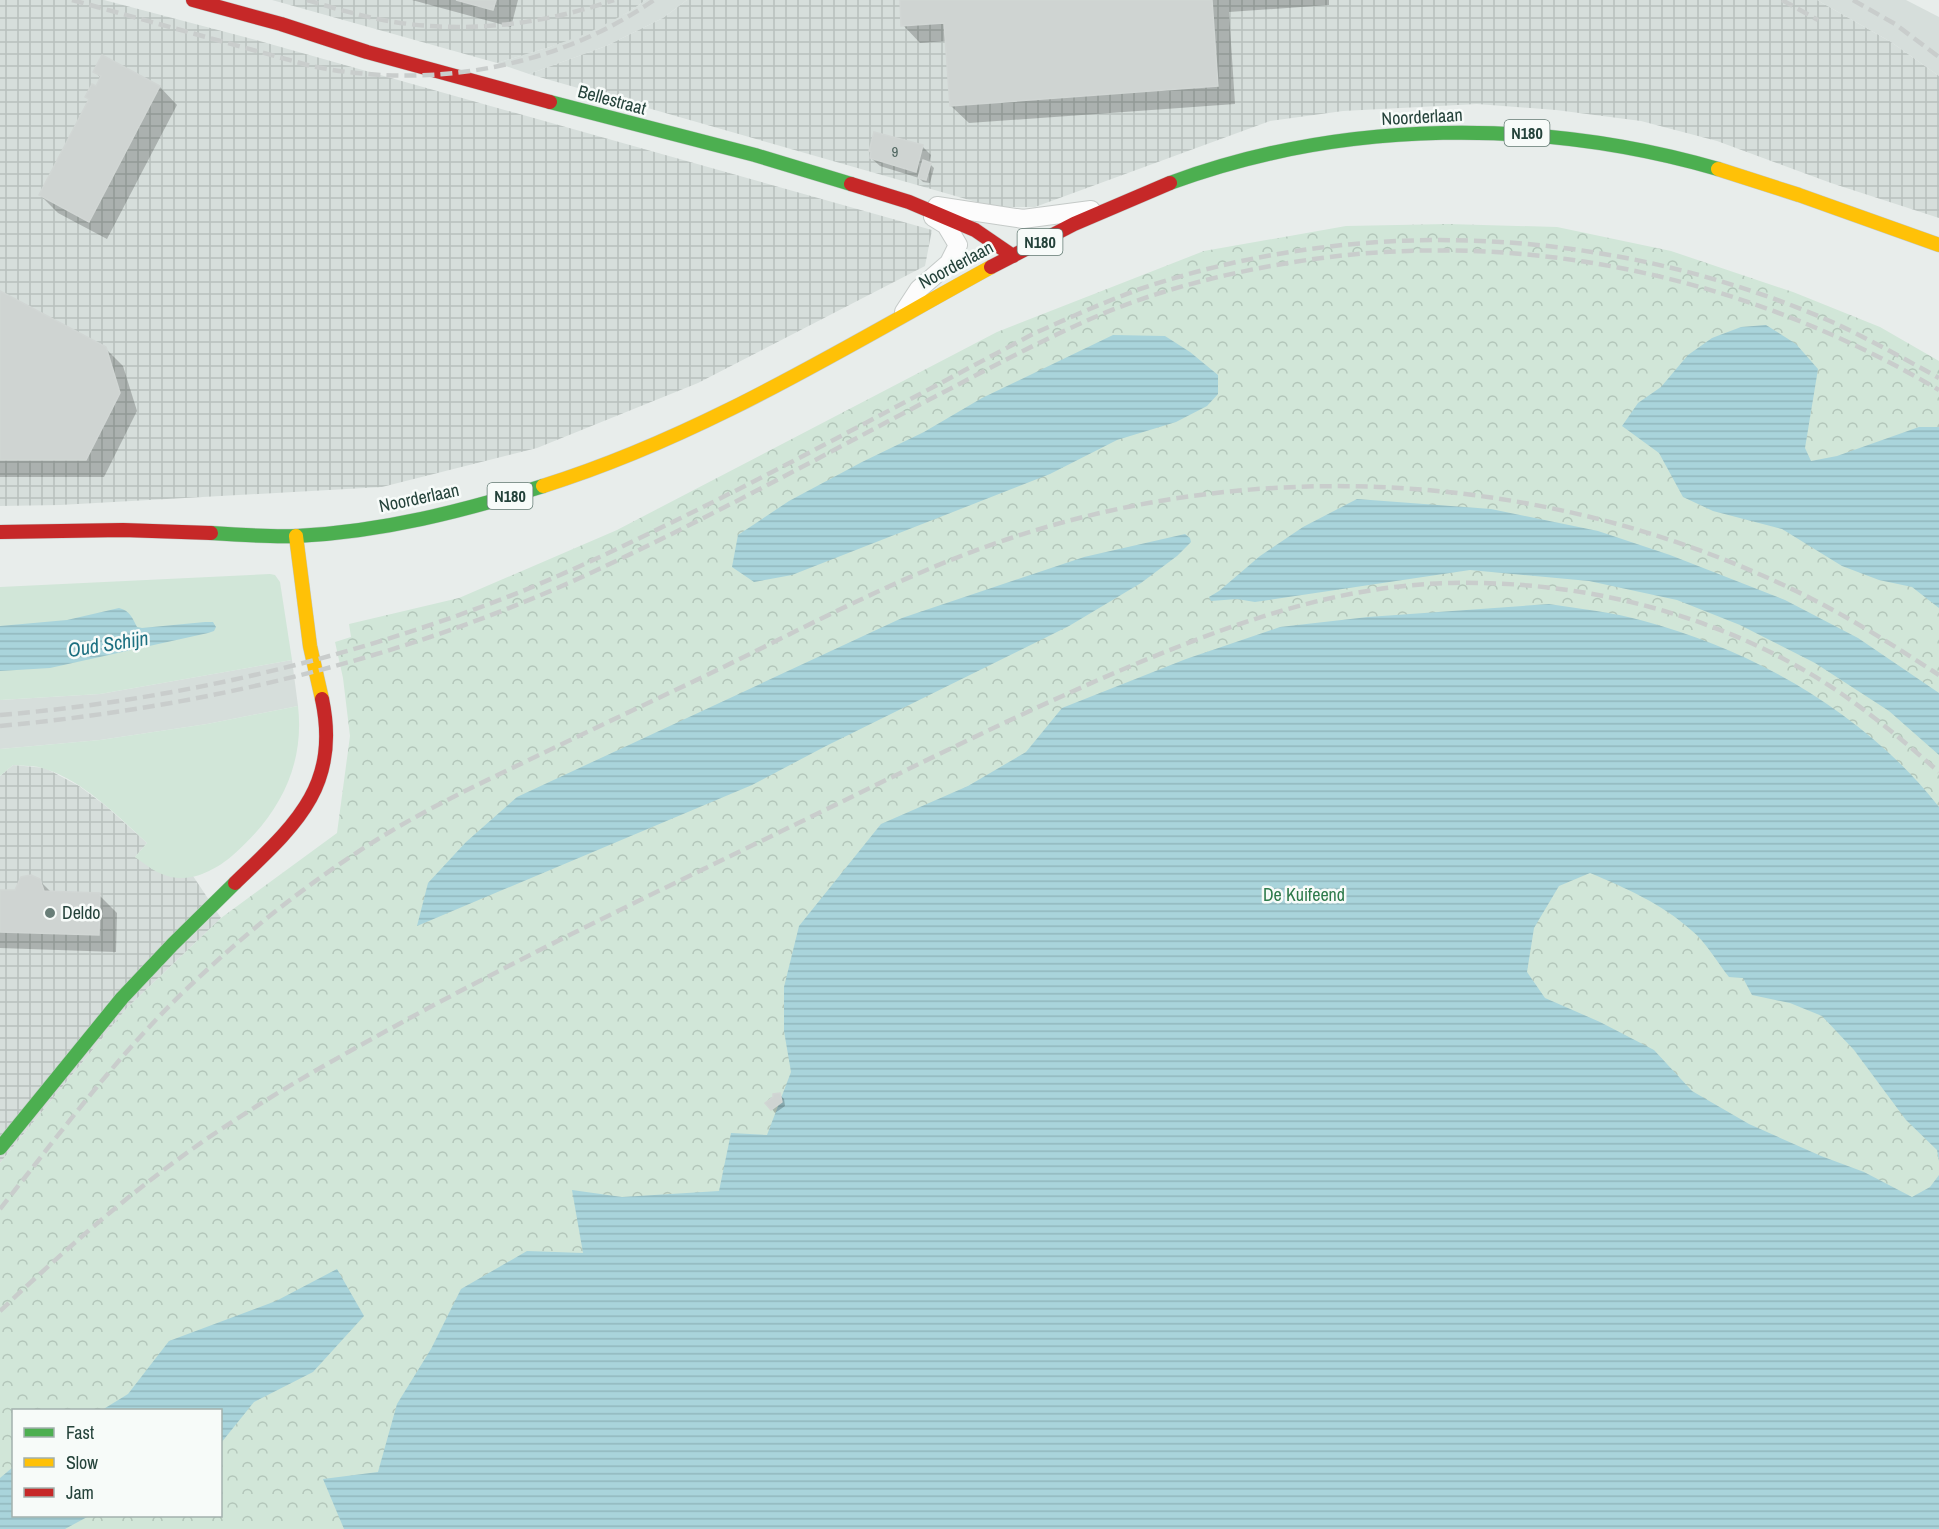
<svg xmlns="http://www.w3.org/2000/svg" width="1939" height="1529" viewBox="0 0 1939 1529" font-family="'Archivo Narrow',sans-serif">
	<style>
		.built { fill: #d6dedb }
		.industrial { fill: url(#industrial-grid) }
		.grass { fill: #d1e6d8 }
		.park { fill: url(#park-crowns); fill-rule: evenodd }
		.water { fill: url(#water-rules) }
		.shadow { fill: #0003 }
		.building { fill: #cfd4d2; stroke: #d1d6d4; stroke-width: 1.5 }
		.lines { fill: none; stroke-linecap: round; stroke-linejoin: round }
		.street-casing { stroke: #c5cac8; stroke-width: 20 }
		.fast-casing { stroke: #c3cbc8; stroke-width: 15 }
		.slow-casing { stroke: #c3cbc8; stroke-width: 15 }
		.jam-casing { stroke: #c3cbc8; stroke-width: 15 }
		.street { stroke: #fcfcfc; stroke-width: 18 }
		.fast { stroke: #4caf50; stroke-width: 14 }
		.slow { stroke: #ffc107; stroke-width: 14 }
		.jam { stroke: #c62828; stroke-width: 14 }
		.rail { stroke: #c9cdcc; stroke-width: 4.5; stroke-dasharray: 12 6; stroke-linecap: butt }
		.poi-dot { fill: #697e78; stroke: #f7fbf9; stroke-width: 2 }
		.labels { text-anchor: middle; stroke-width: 5; stroke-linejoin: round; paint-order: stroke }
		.number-label { font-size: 15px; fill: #506761 }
		.shield { fill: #f7fbf9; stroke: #637a73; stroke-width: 1.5 }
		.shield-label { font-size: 16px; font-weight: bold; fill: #24423a }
		.street-label { font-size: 18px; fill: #24423a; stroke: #f7fbf9 }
		.park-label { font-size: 18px; fill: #2d7a4b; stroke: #f7fbf9 }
		.poi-label { font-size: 18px; fill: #24423a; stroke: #f7fbf9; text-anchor: start }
		.water-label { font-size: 20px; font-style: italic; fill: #1c6f80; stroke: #f7fbf9 }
	</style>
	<defs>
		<pattern id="industrial-grid" width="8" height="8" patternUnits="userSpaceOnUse" patternTransform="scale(1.5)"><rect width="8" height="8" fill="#d6dedb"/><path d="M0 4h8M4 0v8" fill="none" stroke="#b8c0bd"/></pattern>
		<pattern id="park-crowns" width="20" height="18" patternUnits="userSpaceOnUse" patternTransform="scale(1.5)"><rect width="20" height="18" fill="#d1e6d8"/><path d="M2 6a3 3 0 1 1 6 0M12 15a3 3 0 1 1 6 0" fill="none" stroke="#b3c6ba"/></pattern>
		<pattern id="water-rules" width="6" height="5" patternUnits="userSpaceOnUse" patternTransform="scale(1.5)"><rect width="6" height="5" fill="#a9d4db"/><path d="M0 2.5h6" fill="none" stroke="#91b7bd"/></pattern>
	</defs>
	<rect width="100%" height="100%" fill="#e8edeb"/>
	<path class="built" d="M 646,0 L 687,0 L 663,18 L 606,46 L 529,74 L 497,63 L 550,47 L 627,13 Z
		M 1817,0 L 1906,0 L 1939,17 L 1939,76 L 1891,42 Z
		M 292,660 L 298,706 L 207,724 L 100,740 L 0,749 L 0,700 L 100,694 Z"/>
	<path class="industrial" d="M 0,0 L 104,0 L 256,40 L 932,230 L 925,266 L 698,383 L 537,448 L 382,487 L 60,505 L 0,506 Z
		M 272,0 L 646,0 L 627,13 L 588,33 L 550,47 L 497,63 Z
		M 687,0 L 1817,0 L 1891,42 L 1939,76 L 1939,218 L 1831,183 L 1717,141 L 1641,121 L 1556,110 L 1477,104 L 1343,111 L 1270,121 L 1035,207 L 994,207 L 529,74 L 606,46 L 663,18 Z
		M 13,765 L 45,768 L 79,786 L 106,806 L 147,843 L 135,857 L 172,877 L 193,876 L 221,918 L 127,1008 L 0,1163 L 0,776 Z"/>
	<path class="grass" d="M 270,574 L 275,575 L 280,582 L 292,660 L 100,694 L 0,700 L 0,587 Z
		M 298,706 C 305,767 278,816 233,855 C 217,869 193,882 171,877 C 157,874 146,865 135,857 L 147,843 C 119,817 82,780 45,769 C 35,765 23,766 13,765 L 0,776 L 0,749 L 100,740 L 207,724 Z"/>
	<path class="park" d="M 1448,224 L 1557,227 L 1671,251 L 1793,292 L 1880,327 L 1939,361 L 1939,1529 L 0,1529 L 0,1163 L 127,1008 L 221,918 L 337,833 L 350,736 L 343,678 L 335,642 L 351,637 L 349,624 L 459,598 L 617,530 L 997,332 L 1204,251 L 1346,226 ZM 14,1410 L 220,1410 L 220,1516 L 14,1516 Z"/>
	<path class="water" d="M 1766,325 L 1796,344 L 1818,369 L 1805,448 L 1811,461 L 1837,456 L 1919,427 L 1939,427 L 1939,608 L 1912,587 L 1879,580 L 1842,566 L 1782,529 L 1713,511 L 1683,497 L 1659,453 L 1622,426 L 1638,403 L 1661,387 L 1688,355 L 1712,338 L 1741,327 Z
		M 1113,335 L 1165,336 L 1190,352 L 1218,375 L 1218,394 L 1207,406 L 1176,422 L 1117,440 L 1050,474 L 792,575 L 754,582 L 732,567 L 738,535 L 789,501 L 862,462 L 924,432 L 982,398 Z
		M 1357,499 L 1491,509 L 1598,531 L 1670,555 L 1785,600 L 1858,638 L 1939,693 L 1939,755 L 1889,711 L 1815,663 L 1740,625 L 1677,600 L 1589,581 L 1470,570 L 1255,602 L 1237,599 L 1211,601 L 1209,597 L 1219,591 L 1260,556 L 1303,527 Z
		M 1185,534 L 1190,538 L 1191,542 L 1177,556 L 1141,583 L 1069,626 L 826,746 L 752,785 L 417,926 L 428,883 L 466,842 L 517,797 L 902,618 L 1084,557 Z
		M 1549,604 C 1580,609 1613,612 1644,621 C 1756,651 1866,714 1939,807 L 1939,1161 L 1937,1150 L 1906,1120 L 1854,1050 L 1822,1016 L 1790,1003 L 1752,995 L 1743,978 L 1729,977 C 1717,962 1706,942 1691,930 C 1662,904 1626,888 1590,873 L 1559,886 L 1534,928 L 1527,972 L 1545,998 L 1600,1022 L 1654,1050 L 1692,1091 L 1749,1124 L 1821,1156 L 1864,1172 L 1912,1197 L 1930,1187 L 1939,1175 L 1939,1529 L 344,1529 L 323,1479 L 378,1472 L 397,1404 L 431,1349 L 461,1289 L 527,1251 L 583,1253 L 572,1190 L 622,1197 L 719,1191 L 731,1133 L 767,1135 L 791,1072 L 784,1031 L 784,987 L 799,926 L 881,824 L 968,786 L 1026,752 L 1062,708 L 1186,659 L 1280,627 L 1368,617 Z
		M 119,608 C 130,611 132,617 137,627 L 142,628 L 205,622 L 213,622 L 216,627 L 214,631 L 208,633 L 50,668 L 0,671 L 0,626 L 67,620 Z
		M 337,1269 L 364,1316 L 313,1372 L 254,1402 L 221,1443 L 220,1410 L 102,1410 L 128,1394 L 169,1341 L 276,1301 Z
		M 13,1467 L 14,1516 L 89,1516 L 65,1529 L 0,1529 L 0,1478 Z"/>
	<path class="shadow" d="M 412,0 L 518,0 L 511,27 Z
		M 901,0 L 1329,0 L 1329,5 L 1229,12 L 1235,104 L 969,123 L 951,106 L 947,41 L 920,43 L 903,25 Z
		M 103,57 L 160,87 L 177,105 L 107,239 L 58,213 L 40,195 L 90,100 L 87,97 L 97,88 L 102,79 L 95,72 Z
		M 922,146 L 931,155 L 929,163 L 934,168 L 930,183 L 923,182 L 919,178 L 880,166 L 871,158 Z
		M 0,293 L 105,348 L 123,366 L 137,411 L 104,477 L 0,477 Z
		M 40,881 L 52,893 L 99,895 L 117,913 L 116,952 L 0,948 L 0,892 L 16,892 Z
		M 780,1095 L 784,1099 L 785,1106 L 775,1113 L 772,1109 Z"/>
	<path class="building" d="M 456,0 L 496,0 L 493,10 Z
		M 900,0 L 1212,0 L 1218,86 L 950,106 L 944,23 L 901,26 Z
		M 102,55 L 160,86 L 89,222 L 39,195 L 89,99 L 85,97 L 92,84 L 96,86 L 101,76 L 93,72 Z
		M 874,132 L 923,145 L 916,172 L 870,158 L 871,152 L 869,151 Z
		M 923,160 L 931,163 L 926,180 L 918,178 Z
		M 0,291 L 106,347 L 120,393 L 86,460 L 0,460 Z
		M 31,875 L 40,879 L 44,891 L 100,893 L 99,935 L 0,932 L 0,890 L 15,890 L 21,877 Z
		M 780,1093 L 782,1102 L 771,1110 L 765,1103 L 773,1097 L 773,1094 Z"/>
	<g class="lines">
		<defs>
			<path id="street" d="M 937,206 L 1023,219 L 1091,210
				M 904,312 L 919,289 L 949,263 L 958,245 L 946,225 L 933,217"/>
			<path id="fast" d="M 550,102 L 755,155 L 851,184
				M 1170,183 C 1344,119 1541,118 1718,169
				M 211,533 C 240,535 269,537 297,536 C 381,532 464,511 543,486
				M 0,1148 L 122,998 L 173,944 L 235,883"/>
			<path id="slow" d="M 1718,169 L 1799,195 L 1939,245
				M 543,486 C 703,436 845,347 991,267
				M 296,536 L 310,646 L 322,699"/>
			<path id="jam" d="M 193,0 L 281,24 L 367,52 L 550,102
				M 851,184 L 909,202 L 975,230 L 1013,256
				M 991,267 L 1074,224 L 1170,183
				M 0,532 L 123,530 L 211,533
				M 235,883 C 293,827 341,788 322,699"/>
		</defs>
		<use href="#street" class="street-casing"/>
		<use href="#fast" class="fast-casing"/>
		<use href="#slow" class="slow-casing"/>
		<use href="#jam" class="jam-casing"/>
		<use href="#street" class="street"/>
		<use href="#fast" class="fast"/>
		<use href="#slow" class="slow"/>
		<use href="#jam" class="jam"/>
		<path class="rail" d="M 72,0 L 311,66 C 428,90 555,69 654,0
			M 307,0 C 330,7 354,14 378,19 C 457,35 538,26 614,0
			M 1782,0 L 1818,20
			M 1853,0 L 1895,24 L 1939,57
			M 0,715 C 178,700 354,658 520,592 C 579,568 636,540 693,512 C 808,455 921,393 1035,333 C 1069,318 1104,302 1140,289 C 1364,213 1613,227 1830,321 C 1867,338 1903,358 1939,378
			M 0,726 C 205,707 410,658 597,570 C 706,519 813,461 919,405 C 977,375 1035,343 1095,317 C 1158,290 1226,273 1294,262 C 1517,226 1745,275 1939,390
			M 0,1209 C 62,1131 121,1050 194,982 C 250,929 312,880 378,839 C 428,808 481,783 535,757 C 591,730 648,703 705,676 C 804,628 903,574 1008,539 C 1265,453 1552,473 1796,591 C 1846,615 1893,645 1939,675
			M 0,1311 C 72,1243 146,1178 229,1124 C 286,1086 348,1052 408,1019 C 546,944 688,877 829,808 C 927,760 1025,711 1126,668 C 1231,624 1337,585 1452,583 C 1586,580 1725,616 1836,690 C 1873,715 1906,743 1939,772"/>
	</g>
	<circle class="poi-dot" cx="50" cy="913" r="6"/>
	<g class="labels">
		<g class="number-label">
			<text x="895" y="157">9</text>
		</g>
		<g class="shield">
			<rect x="1504.5" y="120" width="45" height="26" rx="4.5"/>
			<rect x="1017.5" y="229" width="45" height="26" rx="4.5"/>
			<rect x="487.5" y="483" width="45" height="26" rx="4.5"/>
		</g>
		<g class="shield-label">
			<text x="1527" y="139">N180</text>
			<text x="1040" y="248">N180</text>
			<text x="510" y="502">N180</text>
		</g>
		<g class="street-label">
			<text transform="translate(612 100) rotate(15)" y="6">Bellestraat</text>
			<text transform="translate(1422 117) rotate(-3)" y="6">Noorderlaan</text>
			<text transform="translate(956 265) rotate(-28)" y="6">Noorderlaan</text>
			<text transform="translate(419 498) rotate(-12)" y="6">Noorderlaan</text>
		</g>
		<g class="park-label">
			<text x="1304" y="901">De Kuifeend</text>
		</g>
		<g class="poi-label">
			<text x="62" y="919">Deldo</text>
		</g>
		<g class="water-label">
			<text transform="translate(108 644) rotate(-9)" y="7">Oud Schijn</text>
		</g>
	</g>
	<rect x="12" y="1409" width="210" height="108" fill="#f7fbf9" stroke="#a3b1ad" stroke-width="1.5"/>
	<rect x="24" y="1428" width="30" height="9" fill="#4caf50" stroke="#a3b1ad" stroke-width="1.5"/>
	<text x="66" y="1439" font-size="18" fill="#24423a">Fast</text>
	<rect x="24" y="1458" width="30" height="9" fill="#ffc107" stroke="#a3b1ad" stroke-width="1.5"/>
	<text x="66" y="1469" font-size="18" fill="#24423a">Slow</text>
	<rect x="24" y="1488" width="30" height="9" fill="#c62828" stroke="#a3b1ad" stroke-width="1.5"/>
	<text x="66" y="1499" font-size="18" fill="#24423a">Jam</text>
</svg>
